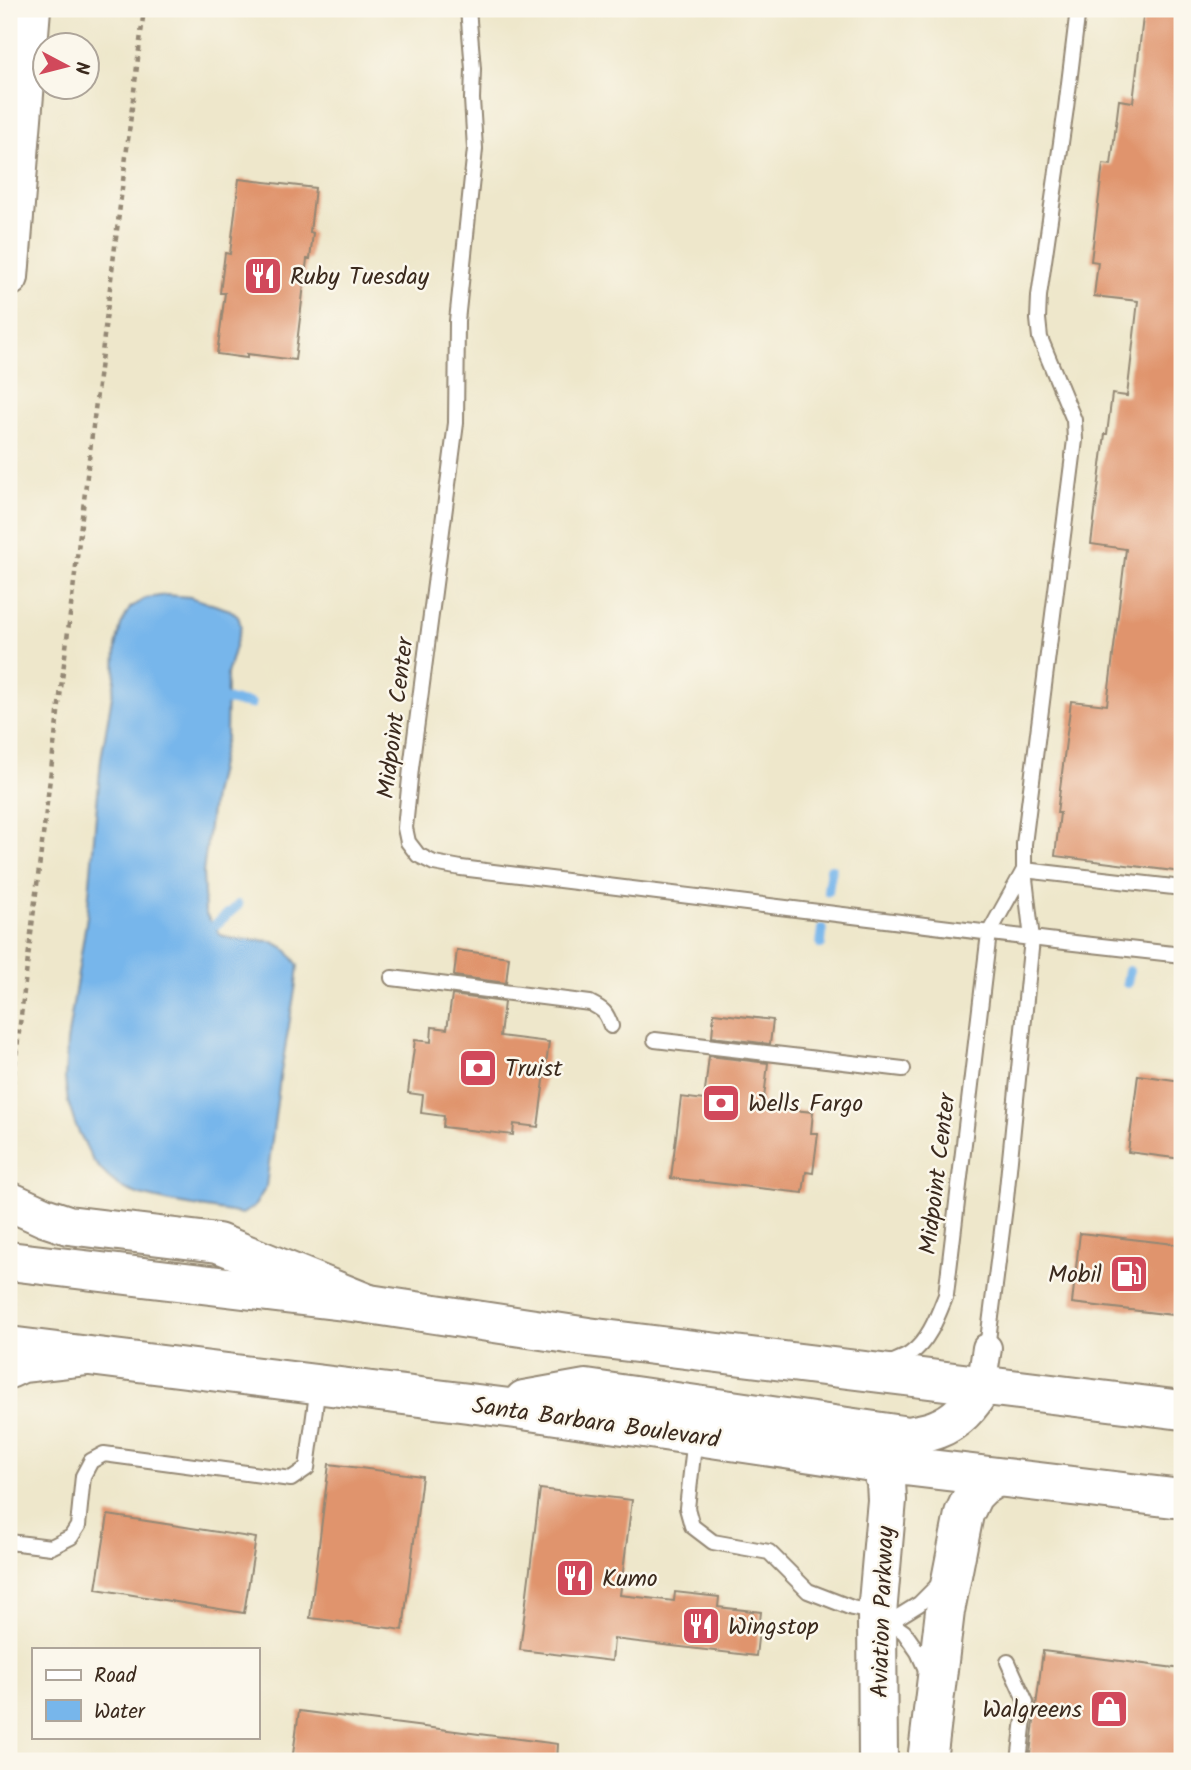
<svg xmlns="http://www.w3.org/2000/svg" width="1191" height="1770" viewBox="0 0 1191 1770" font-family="Kalam,sans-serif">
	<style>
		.water { fill: #77b6eb; stroke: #597084; stroke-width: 2 }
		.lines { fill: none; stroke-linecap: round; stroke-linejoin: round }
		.stream { stroke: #77b6eb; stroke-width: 10 }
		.building { fill: #e0946d }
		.lane-casing { stroke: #948874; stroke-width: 18 }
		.street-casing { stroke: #948874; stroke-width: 32 }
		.secondary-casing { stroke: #948874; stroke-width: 42 }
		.highway-casing { stroke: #948874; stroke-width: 42 }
		.path { stroke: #948874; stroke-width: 4.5; stroke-dasharray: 5 5; stroke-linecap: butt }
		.lane { stroke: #fff; stroke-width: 14 }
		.street { stroke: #fff; stroke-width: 28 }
		.secondary { stroke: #fff; stroke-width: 38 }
		.highway { stroke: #fff; stroke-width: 38 }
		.labels { text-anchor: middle; stroke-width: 5; stroke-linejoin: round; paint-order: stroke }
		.poi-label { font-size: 24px; fill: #3b2a1e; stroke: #fbf7ec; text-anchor: start }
		.street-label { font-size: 24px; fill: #3b2a1e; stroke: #fbf7ec }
	</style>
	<rect width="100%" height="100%" fill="#fbf7ec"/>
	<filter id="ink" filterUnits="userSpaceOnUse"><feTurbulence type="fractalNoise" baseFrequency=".0143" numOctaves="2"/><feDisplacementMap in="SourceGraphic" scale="14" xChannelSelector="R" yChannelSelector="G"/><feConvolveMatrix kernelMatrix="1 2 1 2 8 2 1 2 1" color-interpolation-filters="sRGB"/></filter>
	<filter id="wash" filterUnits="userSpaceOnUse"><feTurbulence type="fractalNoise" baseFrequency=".00686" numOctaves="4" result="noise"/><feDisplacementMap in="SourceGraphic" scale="28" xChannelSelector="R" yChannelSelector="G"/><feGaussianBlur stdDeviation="1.57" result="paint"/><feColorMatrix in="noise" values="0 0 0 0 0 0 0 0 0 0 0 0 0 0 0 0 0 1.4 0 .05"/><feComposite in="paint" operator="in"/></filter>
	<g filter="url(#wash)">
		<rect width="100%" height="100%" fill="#eee7cb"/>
		<path class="water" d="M 166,595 L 190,597 L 230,610 L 238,616 L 241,626 L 227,674 L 226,737 L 213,795 L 203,873 L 205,913 L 220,935 L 233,939 L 271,941 L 285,948 L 298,965 L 296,984 L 280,1078 L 266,1187 L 254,1207 L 242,1214 L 170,1202 L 140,1195 L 122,1188 L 108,1177 L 93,1161 L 75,1124 L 68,1102 L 65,1079 L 67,1042 L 87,916 L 101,759 L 115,679 L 116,647 L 121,625 L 130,608 L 146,598 Z"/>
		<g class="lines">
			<path class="stream" d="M 226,700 L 251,704
				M 828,891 L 831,869
				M 214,926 L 238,905
				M 821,944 L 822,929
				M 1127,983 L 1129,971"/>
		</g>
		<g id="blocks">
			<path class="building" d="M 1144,9 L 1182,9 L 1182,872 L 1055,856 L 1060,813 L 1057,813 L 1071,701 L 1107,705 L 1126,549 L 1091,544 L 1105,434 L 1107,434 L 1112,394 L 1127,396 L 1138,301 L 1094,296 L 1098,262 L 1091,261 L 1103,164 L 1111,165 L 1119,100 L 1133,102 Z
				M 239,179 L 315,188 L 310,232 L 313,233 L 310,259 L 307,259 L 295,360 L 247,354 L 247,358 L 217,354 L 225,293 L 220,293 L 225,253 L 230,254 Z
				M 457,950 L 509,957 L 506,983 L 454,976 Z
				M 452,995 L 504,1002 L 500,1036 L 549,1042 L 538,1127 L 514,1124 L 513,1135 L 443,1127 L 444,1116 L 421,1113 L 423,1095 L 408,1093 L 415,1040 L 431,1042 L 432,1027 L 447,1029 Z
				M 714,1013 L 773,1020 L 770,1044 L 712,1037 Z
				M 709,1056 L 768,1063 L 763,1107 L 813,1112 L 811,1133 L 818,1133 L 813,1173 L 806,1172 L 803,1193 L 671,1178 L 681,1097 L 704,1100 Z
				M 1138,1075 L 1182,1081 L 1182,1159 L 1128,1152 Z
				M 1080,1233 L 1182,1245 L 1182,1316 L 1072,1303 Z
				M 329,1464 L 422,1476 L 403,1630 L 310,1618 Z
				M 540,1489 L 632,1500 L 620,1595 L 674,1601 L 675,1592 L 719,1597 L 718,1607 L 761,1612 L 756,1656 L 614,1639 L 612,1661 L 520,1650 Z
				M 108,1515 L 256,1538 L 244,1613 L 96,1589 Z
				M 1043,1651 L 1182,1669 L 1182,1761 L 1029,1761 Z
				M 299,1711 L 558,1744 L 557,1761 L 292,1761 Z"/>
		</g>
	</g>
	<g filter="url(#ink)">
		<use href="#blocks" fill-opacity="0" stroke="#948874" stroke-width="2"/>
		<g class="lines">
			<defs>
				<path id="lane" d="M 468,9 L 473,69 L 472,99 L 475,149 L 457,321 L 456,423 L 411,768 L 405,828 L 408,842 L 418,855 L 434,863 L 461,868 L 1056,941 L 1182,955
					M 1024,870 L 1182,888
					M 392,978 L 590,1003 C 604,1010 606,1012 611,1026
					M 655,1040 L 903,1069
					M 987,1348 L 1006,1199 L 1032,939 L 1024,870 L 1024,844 L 1075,440 L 1074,420 L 1040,338 L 1038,319 L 1039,296 L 1066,108 L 1078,9
					M 889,1364 C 895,1361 904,1358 910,1354 C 929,1341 938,1315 946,1295 L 989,933 L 1024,870
					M 695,1437 L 687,1508 L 692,1526 L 713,1542 L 769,1552 L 808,1591 L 852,1608 L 898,1617 L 919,1604 L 941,1582
					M 9,1542 L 51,1547 L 71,1537 L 78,1526 L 83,1476 L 91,1461 L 104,1454 L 291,1479 L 307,1468 L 318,1386
					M 881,1616 L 904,1632 L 918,1652 L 927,1672
					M 1008,1662 L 1026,1702 L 1019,1761"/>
				<path id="street" d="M 981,1387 L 987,1348"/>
				<path id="secondary" d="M 9,1261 L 369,1304 L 588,1337 L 1182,1410
					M 9,1346 L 516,1409 L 879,1463 L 1182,1499
					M 524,1400 L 586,1389 L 909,1436 C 918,1434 928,1433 937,1429 C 956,1422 972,1405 981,1387
					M 878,1761 L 877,1614 L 887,1500 L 886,1482 L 879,1463
					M 927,1761 L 945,1611 L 964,1514 L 973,1495 L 982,1486 L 995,1478"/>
				<path id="highway" d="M 9,277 L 31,9
					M 9,1201 L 44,1217 L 68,1225 L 218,1243 L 369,1304
					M 9,1369 L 22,1363 L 86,1356"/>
			</defs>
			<use href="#lane" class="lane-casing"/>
			<use href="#street" class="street-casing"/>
			<use href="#secondary" class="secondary-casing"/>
			<use href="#highway" class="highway-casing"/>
			<path class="path" d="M 9,1114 L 144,9"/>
			<use href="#lane" class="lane"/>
			<use href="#street" class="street"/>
			<use href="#secondary" class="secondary"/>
			<use href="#highway" class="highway"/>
		</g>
	</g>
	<defs>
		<symbol id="restaurant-square" viewBox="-11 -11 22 22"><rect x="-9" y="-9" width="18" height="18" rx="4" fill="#d1495b" stroke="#fbf7ec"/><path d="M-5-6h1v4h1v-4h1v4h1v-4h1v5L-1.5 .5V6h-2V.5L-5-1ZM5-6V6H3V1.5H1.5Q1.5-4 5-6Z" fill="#fff"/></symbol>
		<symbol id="bank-square" viewBox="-11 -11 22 22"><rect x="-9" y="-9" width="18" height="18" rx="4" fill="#d1495b" stroke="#fbf7ec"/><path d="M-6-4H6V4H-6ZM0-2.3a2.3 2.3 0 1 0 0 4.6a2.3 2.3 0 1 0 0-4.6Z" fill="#fff"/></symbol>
		<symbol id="fuel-square" viewBox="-11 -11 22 22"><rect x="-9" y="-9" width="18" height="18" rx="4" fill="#d1495b" stroke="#fbf7ec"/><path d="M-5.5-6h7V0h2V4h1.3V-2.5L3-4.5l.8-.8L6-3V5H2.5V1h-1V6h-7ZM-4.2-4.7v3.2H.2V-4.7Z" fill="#fff"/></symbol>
		<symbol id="shop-square" viewBox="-11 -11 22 22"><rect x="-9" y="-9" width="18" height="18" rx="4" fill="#d1495b" stroke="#fbf7ec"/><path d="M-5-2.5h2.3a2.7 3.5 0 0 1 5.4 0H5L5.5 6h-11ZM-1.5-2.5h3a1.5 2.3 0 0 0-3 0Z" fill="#fff"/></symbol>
	</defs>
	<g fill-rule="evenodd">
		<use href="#restaurant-square" x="241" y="254" width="44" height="44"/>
		<use href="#bank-square" x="456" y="1046" width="44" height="44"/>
		<use href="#bank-square" x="699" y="1081" width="44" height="44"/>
		<use href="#fuel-square" x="1107" y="1252" width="44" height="44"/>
		<use href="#restaurant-square" x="553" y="1556" width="44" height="44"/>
		<use href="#restaurant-square" x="679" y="1604" width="44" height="44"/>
		<use href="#shop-square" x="1087" y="1687" width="44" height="44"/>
	</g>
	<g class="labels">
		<g class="poi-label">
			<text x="290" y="284">Ruby Tuesday</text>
			<text x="505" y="1076">Truist</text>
			<text x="748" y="1111">Wells Fargo</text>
			<text x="1102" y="1282" text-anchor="end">Mobil</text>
			<text x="602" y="1586">Kumo</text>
			<text x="728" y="1634">Wingstop</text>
			<text x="1082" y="1717" text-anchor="end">Walgreens</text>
		</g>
		<g class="street-label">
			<text transform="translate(395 718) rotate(-83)" y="8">Midpoint Center</text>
			<text transform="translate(937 1174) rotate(-83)" y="8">Midpoint Center</text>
			<text transform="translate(596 1422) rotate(8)" y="8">Santa Barbara Boulevard</text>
			<text transform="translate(882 1612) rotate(-88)" y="8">Aviation Parkway</text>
		</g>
	</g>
	<rect width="1191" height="1770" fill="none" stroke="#fbf7ec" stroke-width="35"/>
	<rect x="32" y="1648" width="228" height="91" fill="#fbf7ec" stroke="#aea59a" stroke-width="2"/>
	<rect x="46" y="1670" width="35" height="10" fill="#ffffff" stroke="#aea59a" stroke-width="2"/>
	<text x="94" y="1682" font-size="21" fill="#3b2a1e">Road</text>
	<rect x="46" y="1700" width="35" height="21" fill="#77b6eb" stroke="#aea59a" stroke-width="2"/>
	<text x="94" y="1718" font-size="21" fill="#3b2a1e">Water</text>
	<g transform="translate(66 66) rotate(97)"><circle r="33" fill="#fbf7ec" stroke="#aea59a" stroke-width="2"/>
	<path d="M0-5L12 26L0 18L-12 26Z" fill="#d1495b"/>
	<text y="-10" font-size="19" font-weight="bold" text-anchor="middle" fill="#3b2a1e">N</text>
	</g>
</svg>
